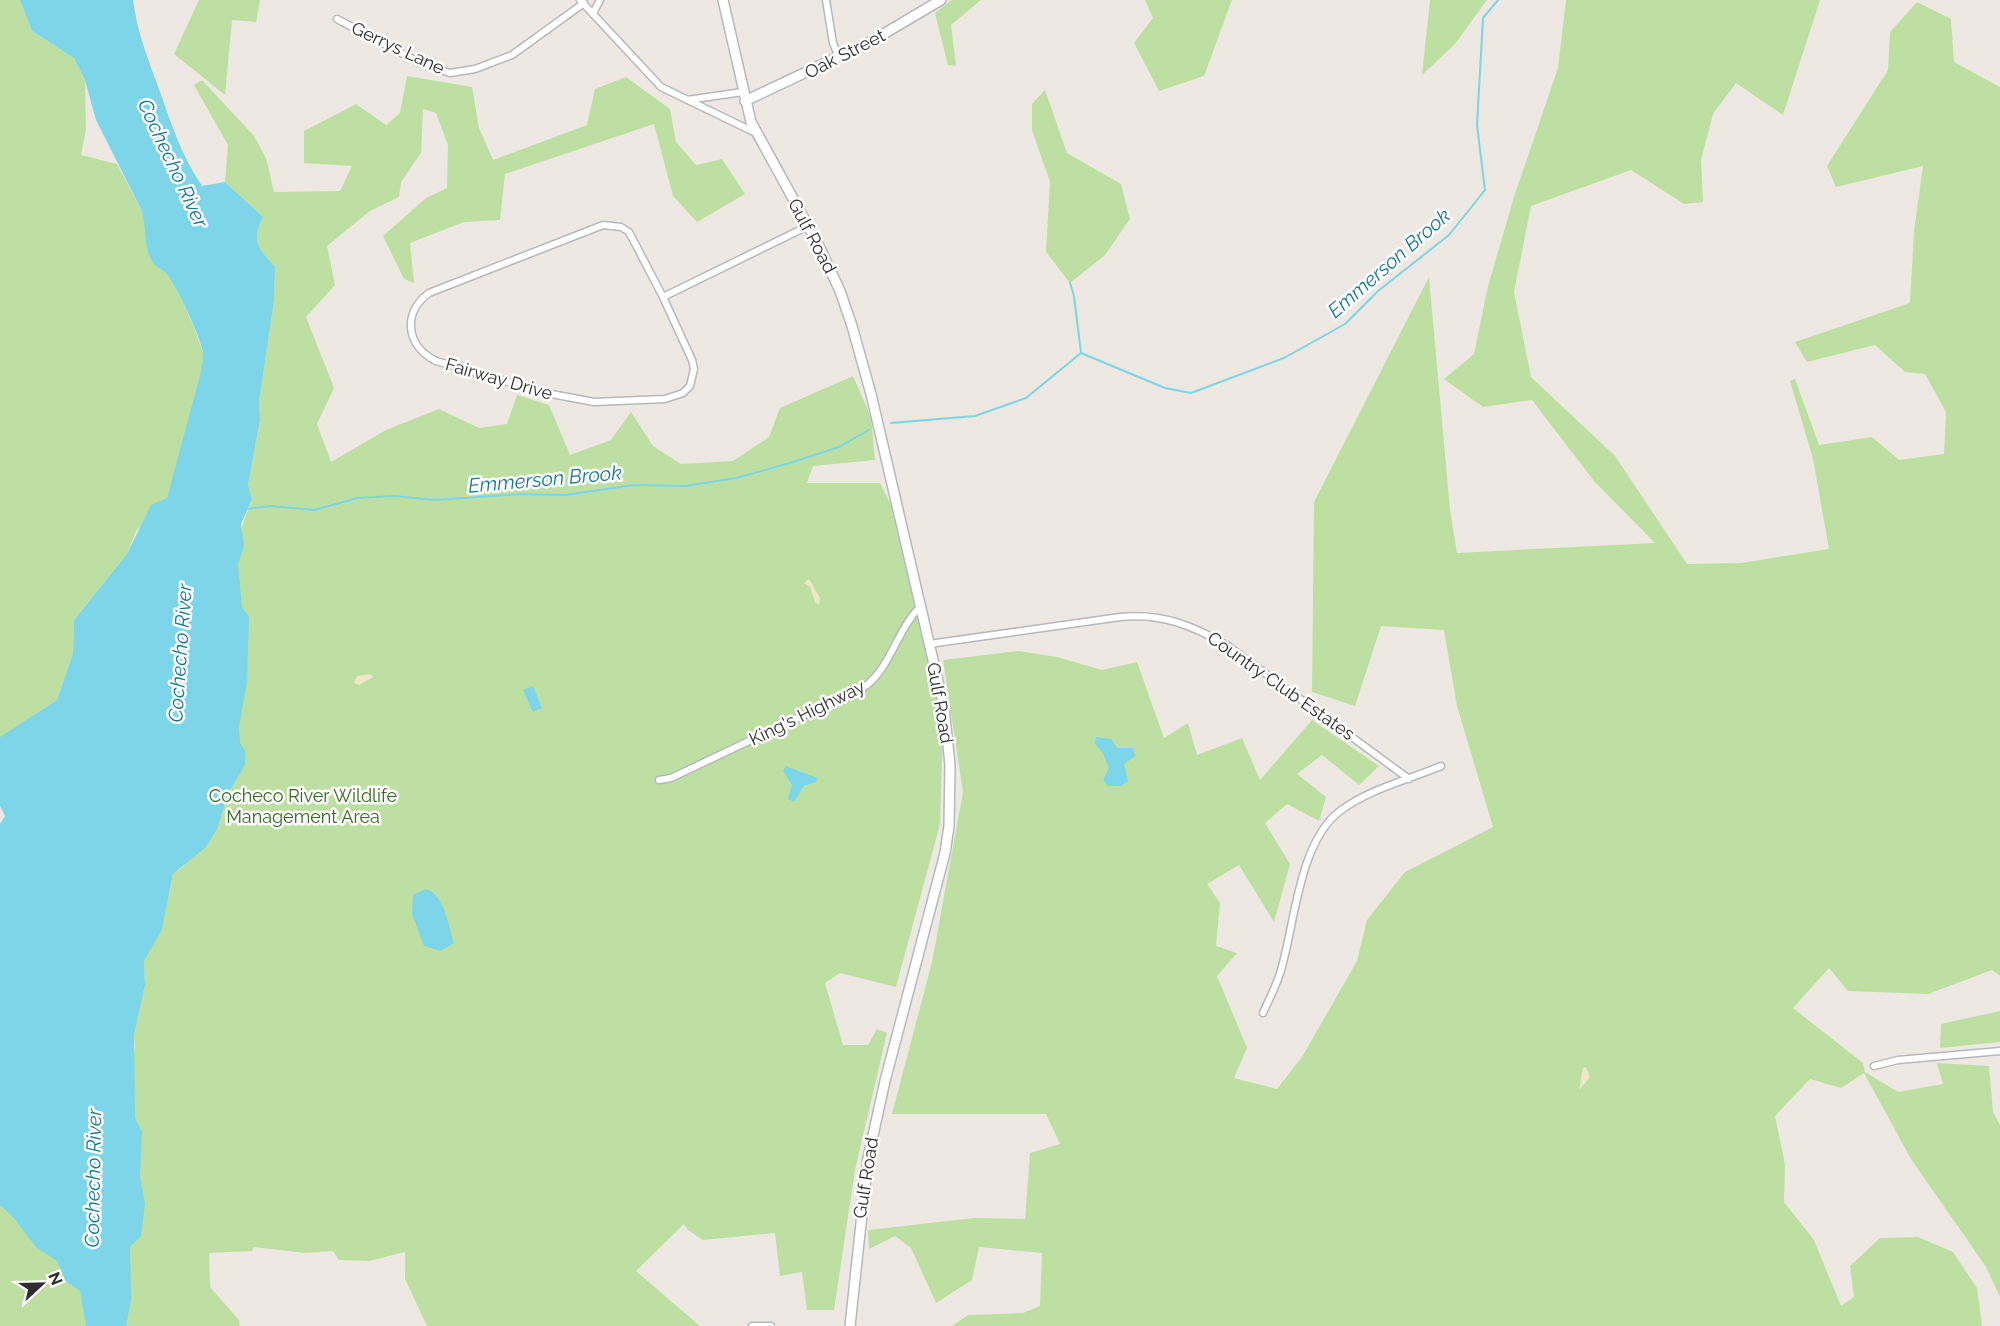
<svg xmlns="http://www.w3.org/2000/svg" width="2000" height="1326" viewBox="0 0 2000 1326" font-family="Raleway,sans-serif">
	<style>
		.green { fill: #bde0a2 }
		.sand { fill: #f0e6c8 }
		.water { fill: #7cd5e8 }
		.lines { fill: none; stroke-linecap: round; stroke-linejoin: round }
		.stream { stroke: #7cd5e8; stroke-width: 2 }
		.street-casing { stroke: #b5b8c0; stroke-width: 9 }
		.secondary-casing { stroke: #b5b8c0; stroke-width: 12 }
		.street { stroke: #fff; stroke-width: 6 }
		.secondary { stroke: #fff; stroke-width: 9 }
		.labels { text-anchor: middle; stroke-width: 5; stroke-linejoin: round; paint-order: stroke }
		.street-label { font-size: 18px; fill: #2e2e2e; stroke: #fff }
		.park-label { font-size: 18px; fill: #356820; stroke: #fff }
		.water-label { font-size: 20px; font-style: italic; fill: #177799; stroke: #fff }
	</style>
	<rect width="100%" height="100%" fill="#eee8e2"/>
	<path class="green" d="M 0,0 L 20,0 L 32,31 L 74,58 L 85,80 L 86,129 L 81,155 L 117,164 L 142,211 L 194,327 L 203,353 L 205,408 L 178,460 L 167,498 L 136,531 L 127,554 L 74,620 L 73,653 L 57,700 L 34,715 L 0,750 Z
		M 199,0 L 260,0 L 256,22 L 232,20 L 225,95 L 174,54 Z
		M 952,0 L 981,0 L 951,25 L 956,66 L 948,65 L 935,13 Z
		M 1145,0 L 1232,0 L 1204,76 L 1159,91 L 1134,43 L 1153,18 Z
		M 1430,0 L 1487,0 L 1454,45 L 1422,75 Z
		M 1566,0 L 1820,0 L 1783,115 L 1736,83 L 1713,114 L 1701,160 L 1703,202 L 1684,204 L 1631,170 L 1531,206 L 1514,292 L 1531,377 L 1615,456 L 1687,564 L 1741,563 L 1829,549 L 1813,459 L 1790,381 L 1795,379 L 1819,445 L 1872,437 L 1899,460 L 1944,454 L 1946,412 L 1925,374 L 1905,372 L 1875,345 L 1807,362 L 1795,342 L 1910,303 L 1914,231 L 1923,166 L 1836,187 L 1827,166 L 1888,70 L 1890,32 L 1917,2 L 1951,19 L 1954,62 L 2000,87 L 2000,976 L 1992,970 L 1928,994 L 1848,991 L 1829,968 L 1793,1008 L 1863,1063 L 1865,1072 L 1898,1092 L 1943,1084 L 1937,1063 L 1989,1066 L 1993,1112 L 2000,1125 L 2000,1297 L 1986,1267 L 1911,1159 L 1864,1073 L 1841,1088 L 1810,1079 L 1775,1116 L 1785,1164 L 1784,1202 L 1814,1240 L 1841,1306 L 1854,1297 L 1850,1266 L 1880,1238 L 1918,1237 L 1953,1252 L 1977,1288 L 1982,1326 L 952,1326 L 968,1315 L 1023,1313 L 1040,1306 L 1042,1253 L 979,1247 L 972,1280 L 936,1303 L 911,1248 L 895,1236 L 869,1249 L 868,1230 L 974,1218 L 1025,1219 L 1030,1153 L 1060,1144 L 1046,1114 L 892,1114 L 932,962 L 963,792 L 943,660 L 1019,651 L 1057,657 L 1102,670 L 1137,662 L 1164,738 L 1188,723 L 1197,755 L 1242,738 L 1260,780 L 1312,720 L 1379,766 L 1359,785 L 1322,755 L 1297,774 L 1326,797 L 1319,821 L 1287,804 L 1265,823 L 1290,864 L 1274,922 L 1239,865 L 1207,884 L 1220,903 L 1216,946 L 1237,953 L 1217,976 L 1247,1048 L 1234,1078 L 1277,1089 L 1302,1057 L 1357,961 L 1367,920 L 1405,872 L 1493,827 L 1457,706 L 1444,630 L 1381,626 L 1355,706 L 1312,692 L 1314,502 L 1429,277 L 1450,510 L 1457,553 L 1655,543 L 1594,481 L 1532,400 L 1483,407 L 1444,379 L 1474,354 L 1488,286 L 1514,197 L 1558,68 Z
		M 407,76 L 472,87 L 479,128 L 493,160 L 587,125 L 595,89 L 626,77 L 670,109 L 676,142 L 696,165 L 722,159 L 745,194 L 697,222 L 673,196 L 654,124 L 505,174 L 500,220 L 464,222 L 410,243 L 414,283 L 404,279 L 383,236 L 426,198 L 447,188 L 448,145 L 436,113 L 423,109 L 421,153 L 401,182 L 399,197 L 370,211 L 327,246 L 335,285 L 306,317 L 334,388 L 317,424 L 331,462 L 386,430 L 439,409 L 479,428 L 507,424 L 517,395 L 549,405 L 570,455 L 611,440 L 631,412 L 653,446 L 681,464 L 733,461 L 769,437 L 780,408 L 853,376 L 871,417 L 875,460 L 813,466 L 807,483 L 880,483 L 895,513 L 943,727 L 940,824 L 896,987 L 840,973 L 825,983 L 843,1045 L 868,1045 L 877,1029 L 887,1033 L 855,1170 L 834,1310 L 807,1310 L 802,1272 L 780,1276 L 775,1233 L 703,1240 L 688,1230 L 684,1224 L 636,1271 L 700,1326 L 427,1326 L 405,1279 L 405,1252 L 369,1261 L 339,1260 L 333,1251 L 305,1253 L 254,1247 L 252,1251 L 209,1253 L 210,1287 L 239,1320 L 240,1326 L 122,1326 L 131,1074 L 135,1047 L 134,1035 L 145,985 L 144,961 L 169,896 L 173,874 L 184,866 L 242,607 L 236,569 L 240,532 L 252,499 L 248,485 L 260,420 L 259,402 L 274,301 L 275,267 C 258,248 251,241 263,217 L 225,182 L 228,145 L 194,85 L 202,80 L 254,136 L 266,158 L 274,192 L 340,191 L 352,166 L 304,163 L 304,131 L 356,104 L 386,125 L 400,113 Z
		M 1045,90 L 1067,153 L 1121,184 L 1130,219 L 1105,255 L 1070,283 L 1046,252 L 1050,182 L 1032,130 L 1032,104 Z
		M 2000,1011 L 2000,1042 L 1940,1048 L 1941,1024 Z
		M 0,1177 L 40,1202 L 83,1297 L 86,1326 L 0,1326 Z"/>
	<path class="sand" d="M 809,579 L 820,598 L 819,605 L 815,602 L 810,587 L 804,583 Z
		M 370,674 L 373,677 L 359,685 L 354,683 L 357,676 Z
		M 1586,1067 L 1590,1077 L 1579,1090 L 1583,1068 Z"/>
	<path class="water" d="M 20,0 L 133,0 C 137,32 148,59 159,89 C 171,123 181,155 202,186 L 225,182 L 263,217 C 251,241 258,248 275,267 L 274,301 L 259,402 L 260,420 L 248,485 L 252,499 L 241,524 L 244,545 L 238,565 L 242,607 L 249,617 L 247,682 L 239,727 L 240,743 L 245,751 L 245,765 L 229,792 L 217,829 L 206,847 L 173,874 L 162,929 L 144,961 L 145,985 L 134,1035 L 135,1118 L 142,1132 L 140,1176 L 145,1204 L 141,1236 L 130,1247 L 131,1300 L 126,1326 L 86,1326 L 80,1291 L 66,1281 L 57,1261 L 36,1247 L 13,1217 L 0,1205 L 0,824 L 5,816 L 0,806 L 0,737 L 57,700 L 73,653 L 74,620 L 127,554 L 151,505 L 167,498 L 201,372 C 202,366 203,359 203,353 C 201,338 176,284 166,273 C 161,268 155,267 152,261 C 143,245 147,229 142,211 L 96,120 L 85,80 L 74,58 L 32,31 Z
		M 533,686 L 542,708 L 533,712 L 523,690 Z
		M 1096,737 L 1111,739 L 1117,748 L 1133,748 L 1135,756 L 1124,764 L 1128,781 L 1121,786 L 1108,786 L 1103,780 L 1109,768 L 1103,753 L 1095,744 Z
		M 786,766 L 817,778 L 816,782 L 804,786 L 794,802 L 788,799 L 792,785 L 783,771 Z
		M 426,889 C 445,895 448,926 454,943 L 441,951 L 424,946 L 412,914 L 413,895 Z"/>
	<g class="lines">
		<path class="stream" d="M 1070,283 L 1074,296 L 1081,353
			M 1081,353 L 1165,388 L 1191,393 L 1284,358 L 1345,324 L 1378,291 L 1449,235 L 1485,190 L 1477,125 L 1483,18 L 1498,0
			M 891,423 L 975,416 L 1026,398 L 1081,353
			M 246,509 L 270,506 L 315,510 L 357,498 L 394,496 L 435,500 L 521,494 L 565,495 L 634,485 L 686,486 L 736,478 L 790,463 L 839,447 L 869,430"/>
		<defs>
			<path id="street" d="M 580,0 L 661,87 L 756,133
				M 826,0 L 833,43 L 839,57
				M 593,13 L 600,0
				M 337,19 L 422,64 L 450,73 L 475,69 L 512,55 L 584,3
				M 687,100 L 743,92
				M 663,297 L 629,232 L 621,227 L 603,225 L 429,293 C 402,313 406,346 436,361 L 546,393 L 594,402 L 665,399 L 683,393 L 690,386 L 694,369 L 692,360 L 663,297 L 808,226
				M 929,644 L 1120,617 C 1162,613 1192,625 1228,646 L 1409,779
				M 659,780 L 671,778 L 867,685 C 892,664 897,630 920,607
				M 1263,1013 C 1269,999 1277,985 1281,970 C 1295,923 1299,842 1340,811 C 1369,789 1408,780 1441,766
				M 1874,1066 L 1898,1060 L 2000,1051
				M 752,1326 L 771,1326"/>
			<path id="secondary" d="M 723,0 L 751,122 L 818,244 L 840,291 L 852,326 L 871,394 L 944,707 L 950,765 L 949,826 L 945,853 L 885,1081 L 868,1158 L 850,1326
				M 745,101 L 870,42 L 941,0"/>
		</defs>
		<use href="#street" class="street-casing"/>
		<use href="#secondary" class="secondary-casing"/>
		<use href="#street" class="street"/>
		<use href="#secondary" class="secondary"/>
	</g>
	<g class="labels">
		<g class="street-label">
			<text transform="translate(398 48) rotate(25)" y="6">Gerrys Lane</text>
			<text transform="translate(845 54) rotate(-27)" y="6">Oak Street</text>
			<text transform="translate(812 236) rotate(62)" y="6">Gulf Road</text>
			<text transform="translate(499 379) rotate(16)" y="6">Fairway Drive</text>
			<text transform="translate(1281 686) rotate(35)" y="6">Country Club Estates</text>
			<text transform="translate(940 703) rotate(80)" y="6">Gulf Road</text>
			<text transform="translate(807 713) rotate(-26)" y="6">King's Highway</text>
			<text transform="translate(866 1178) rotate(-81)" y="6">Gulf Road</text>
		</g>
		<g class="park-label">
			<text x="303" y="802">Cocheco River Wildlife<tspan x="303" dy="21">Management Area</tspan></text>
		</g>
		<g class="water-label">
			<text transform="translate(173 163) rotate(65)" y="7">Cochecho River</text>
			<text transform="translate(1389 263) rotate(-41)" y="7">Emmerson Brook</text>
			<text transform="translate(545 479) rotate(-5)" y="7">Emmerson Brook</text>
			<text transform="translate(180 653) rotate(-86)" y="7">Cochecho River</text>
			<text transform="translate(93 1178) rotate(-89)" y="7">Cochecho River</text>
		</g>
	</g>
	<g transform="translate(42 1284) rotate(68)" stroke="#ffffff" stroke-width="4.5" paint-order="stroke">
	<path d="M0-4.5L10 22L0 15L-10 22Z" fill="#2e2e2e"/>
	<text y="-9" font-size="16" font-weight="bold" text-anchor="middle" fill="#2e2e2e">N</text>
	</g>
</svg>
